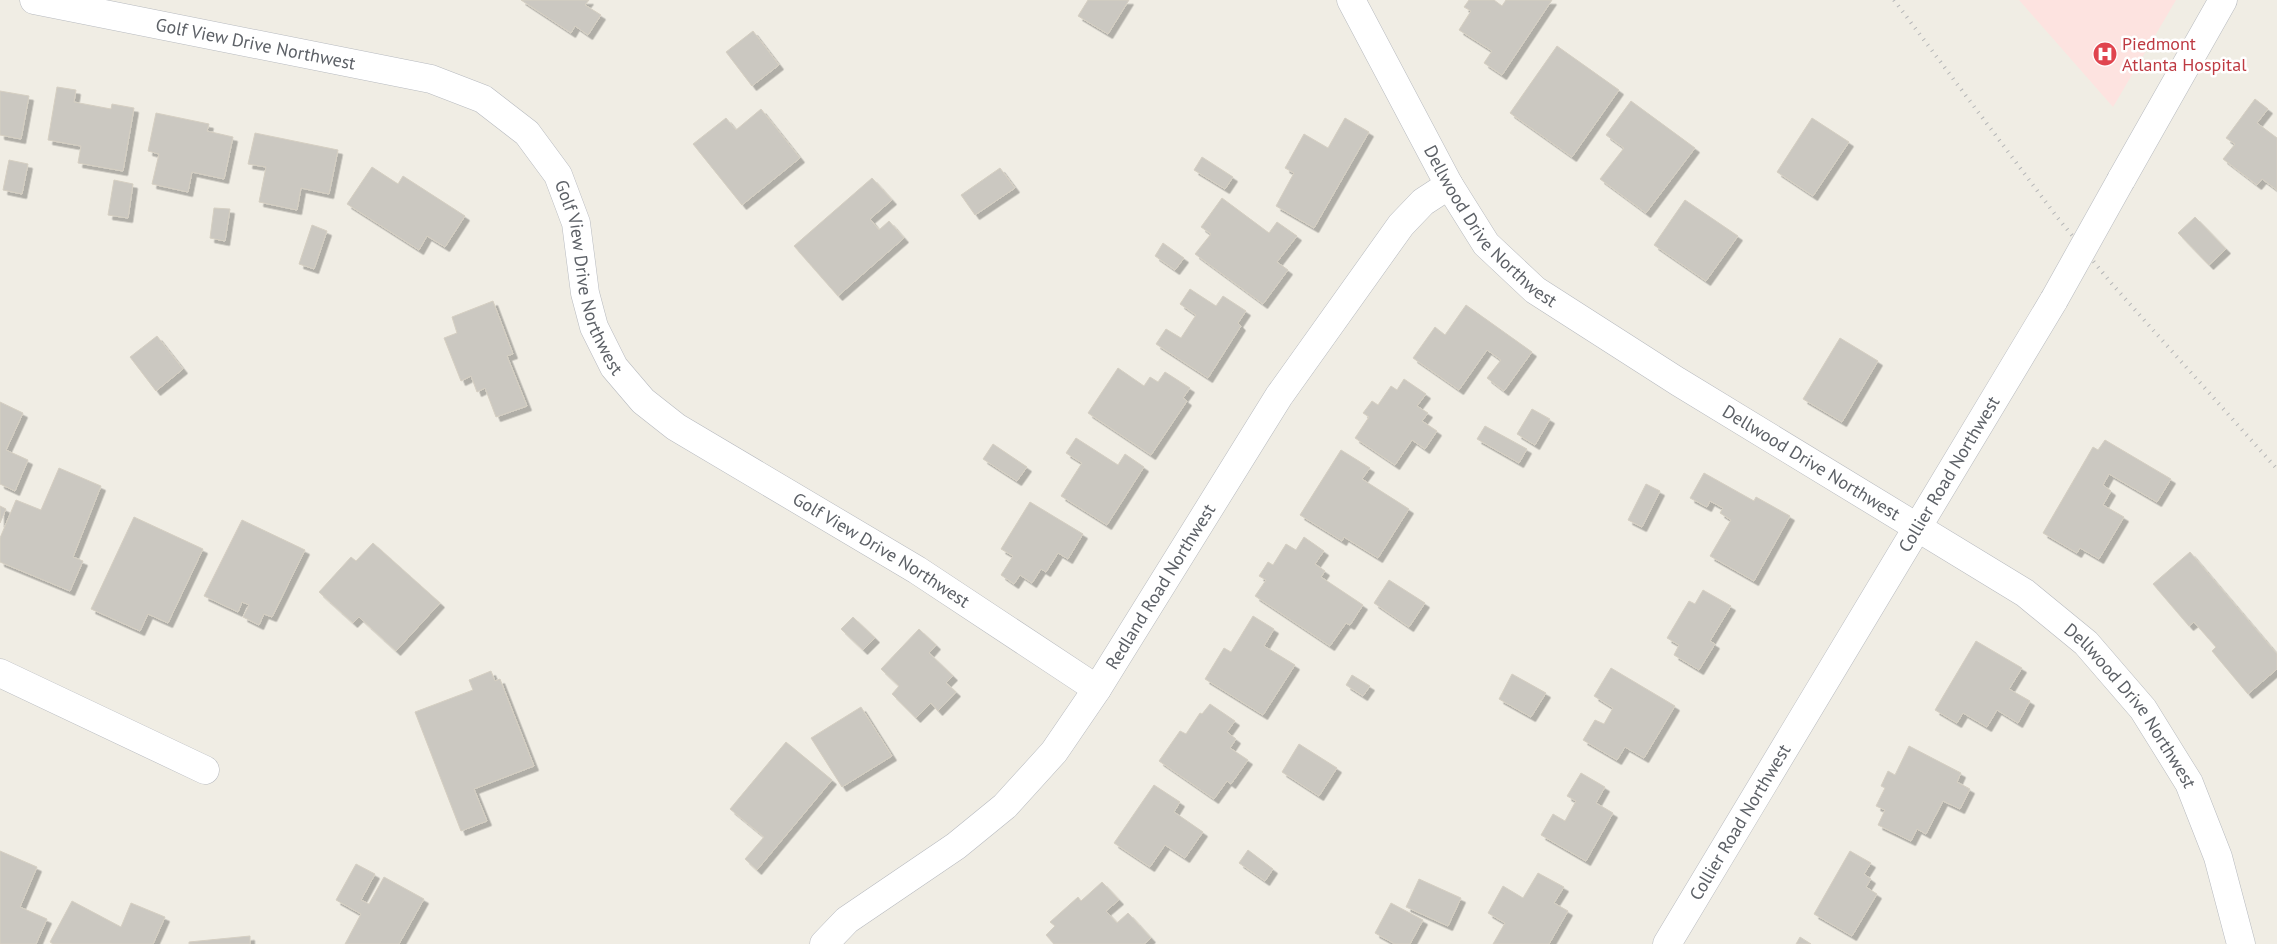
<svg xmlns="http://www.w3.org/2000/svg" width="2277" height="944" viewBox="0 0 2277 944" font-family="'PT Sans',sans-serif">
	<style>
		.medical { fill: #fde3e0 }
		.building { fill: #cbc8c1; stroke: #d5cfc2; filter: url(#shadow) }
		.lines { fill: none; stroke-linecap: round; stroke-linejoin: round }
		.minor-casing { stroke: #b7babf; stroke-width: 29 }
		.tertiary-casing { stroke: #b7babf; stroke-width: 29 }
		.minor { stroke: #fff; stroke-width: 28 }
		.tertiary { stroke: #fff; stroke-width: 28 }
		.rail { stroke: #b5b6b7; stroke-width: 4; stroke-dasharray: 1 6; stroke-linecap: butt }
		.tertiary-bridge-casing { stroke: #b7babf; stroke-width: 29; stroke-linecap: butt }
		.tertiary-bridge { stroke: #fff; stroke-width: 28 }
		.labels { text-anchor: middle; stroke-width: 5; stroke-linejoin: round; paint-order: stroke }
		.street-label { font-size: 18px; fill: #5c6066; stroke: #fff }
		.health-label { font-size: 18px; fill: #be3a42; stroke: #fff; text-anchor: start }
	</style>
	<defs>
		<filter id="shadow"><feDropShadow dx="4.5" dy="4.5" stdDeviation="0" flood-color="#0004"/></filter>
	</defs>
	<rect width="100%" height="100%" fill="#f0ede4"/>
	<path class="medical" d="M 2019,0 L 2176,0 L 2113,107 Z"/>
	<path class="building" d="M 521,0 L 589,0 L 585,5 L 601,15 L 588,35 L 575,26 L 571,33 Z
		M 1088,0 L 1129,0 L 1108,34 L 1078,16 Z
		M 1469,0 L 1494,0 L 1502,6 L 1506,0 L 1552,0 L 1502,75 L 1484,63 L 1492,51 L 1459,30 L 1471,11 L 1464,7 Z
		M 753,31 L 779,65 L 752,86 L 726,52 Z
		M 1557,46 L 1619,90 L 1572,157 L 1510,113 Z
		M 57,87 L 76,90 L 74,102 L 111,109 L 112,104 L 134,108 L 123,171 L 78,163 L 81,146 L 48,140 Z
		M 0,91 L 29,96 L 21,139 L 0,135 Z
		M 2255,99 L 2268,109 L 2257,123 L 2277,138 L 2277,190 L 2262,179 L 2257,185 L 2223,159 L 2235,144 L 2226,138 Z
		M 1631,101 L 1695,148 L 1646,213 L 1600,179 L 1624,148 L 1606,135 Z
		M 761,109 L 800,158 L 742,205 L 693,144 L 726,118 L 736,130 Z
		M 156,113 L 209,124 L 207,131 L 233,137 L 224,179 L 192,172 L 188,192 L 152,184 L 159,154 L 148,151 Z
		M 1345,118 L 1369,132 L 1314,228 L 1276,206 L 1294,173 L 1285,168 L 1304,134 L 1328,148 Z
		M 1812,118 L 1849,142 L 1813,196 L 1777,172 Z
		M 255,133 L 338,150 L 329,194 L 301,188 L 297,210 L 259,202 L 266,167 L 248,164 Z
		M 1202,157 L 1233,177 L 1225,189 L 1194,170 Z
		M 9,160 L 28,164 L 22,194 L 3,190 Z
		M 372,167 L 398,184 L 403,176 L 465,216 L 445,247 L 427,236 L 419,250 L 347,204 Z
		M 1000,168 L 1015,188 L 975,215 L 961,195 Z
		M 872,178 L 892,200 L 870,219 L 879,230 L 889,221 L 904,238 L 838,296 L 794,246 Z
		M 114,180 L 133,184 L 128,218 L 108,215 Z
		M 1222,198 L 1269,233 L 1277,222 L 1297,236 L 1277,262 L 1288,270 L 1263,304 L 1195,254 L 1211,234 L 1201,227 Z
		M 1685,200 L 1738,236 L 1706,281 L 1654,245 Z
		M 214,208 L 230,209 L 225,241 L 210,238 Z
		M 2195,217 L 2226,249 L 2209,265 L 2178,233 Z
		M 312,225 L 327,231 L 314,269 L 299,264 Z
		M 1163,243 L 1184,258 L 1175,270 L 1155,256 Z
		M 1190,289 L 1216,306 L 1223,296 L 1246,311 L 1238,323 L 1241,326 L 1208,378 L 1156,344 L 1166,329 L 1181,338 L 1196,315 L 1180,304 Z
		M 493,301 L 513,354 L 507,356 L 527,406 L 496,417 L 485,388 L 477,392 L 471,376 L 461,381 L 444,338 L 457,333 L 452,317 Z
		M 1466,305 L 1532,352 L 1504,391 L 1487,378 L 1501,360 L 1487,350 L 1459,390 L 1413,358 L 1435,327 L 1445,335 Z
		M 157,336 L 183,369 L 156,391 L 130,357 Z
		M 1840,338 L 1878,361 L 1842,422 L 1803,399 Z
		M 1118,368 L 1144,386 L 1150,377 L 1158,382 L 1165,372 L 1190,388 L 1183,398 L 1187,401 L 1151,455 L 1088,413 Z
		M 1404,379 L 1426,394 L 1417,406 L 1428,413 L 1422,421 L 1437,431 L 1425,449 L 1412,440 L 1395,465 L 1355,438 L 1369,417 L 1363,413 L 1372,401 L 1378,405 L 1391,386 L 1397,390 Z
		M 0,402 L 23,413 L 6,450 L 28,460 L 15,491 L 0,484 Z
		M 1532,409 L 1550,419 L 1535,445 L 1517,434 Z
		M 1485,426 L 1527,449 L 1519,463 L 1477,439 Z
		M 1076,438 L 1118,465 L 1125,454 L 1144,467 L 1107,525 L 1061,496 L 1082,463 L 1066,453 Z
		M 2105,440 L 2171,479 L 2157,502 L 2109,474 L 2103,485 L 2111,491 L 2103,505 L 2124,517 L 2099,559 L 2080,548 L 2077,553 L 2043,533 L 2093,447 L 2098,450 Z
		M 993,444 L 1027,467 L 1017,481 L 983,459 Z
		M 1341,450 L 1370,468 L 1362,479 L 1409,509 L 1378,558 L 1344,537 L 1342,541 L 1300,515 Z
		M 59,468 L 101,486 L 73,557 L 83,561 L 70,591 L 0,562 L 0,538 L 16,500 L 41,510 Z
		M 1704,473 L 1754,501 L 1756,497 L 1790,516 L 1754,581 L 1710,556 L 1731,520 L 1720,513 L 1723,508 L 1710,501 L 1707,507 L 1690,498 Z
		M 1646,484 L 1660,491 L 1642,527 L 1628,520 Z
		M 1030,502 L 1083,534 L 1068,559 L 1058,553 L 1046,572 L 1041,569 L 1032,583 L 1020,575 L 1014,584 L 1001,575 L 1013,556 L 1001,549 Z
		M 0,506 L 6,509 L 0,523 Z
		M 134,517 L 203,549 L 168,623 L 148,614 L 140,631 L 91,609 Z
		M 242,520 L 305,550 L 272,617 L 264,614 L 259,625 L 243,617 L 249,605 L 242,602 L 238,612 L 204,596 Z
		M 1304,537 L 1324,551 L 1315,564 L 1325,571 L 1321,577 L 1363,605 L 1350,625 L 1346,623 L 1330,646 L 1255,596 L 1266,580 L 1259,576 L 1268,562 L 1273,565 L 1286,544 L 1296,550 Z
		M 373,543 L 440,603 L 396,651 L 359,617 L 353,623 L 319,592 L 351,557 L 356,561 Z
		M 2190,552 L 2277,654 L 2277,669 L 2248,694 L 2212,651 L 2216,647 L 2194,622 L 2189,626 L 2153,584 Z
		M 1389,580 L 1425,603 L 1409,627 L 1374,603 Z
		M 1703,590 L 1731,606 L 1710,641 L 1715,644 L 1699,670 L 1674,655 L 1679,645 L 1667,638 L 1689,601 L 1695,604 Z
		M 1253,616 L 1274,629 L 1264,646 L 1295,665 L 1263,715 L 1205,679 L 1224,648 L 1231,652 Z
		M 853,617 L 875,638 L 863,650 L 841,629 Z
		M 919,629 L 936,645 L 929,653 L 953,676 L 946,683 L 956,692 L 938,711 L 931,703 L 916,718 L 892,694 L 899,686 L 881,669 Z
		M 1976,641 L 2022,668 L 2009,689 L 2030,701 L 2018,723 L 1997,710 L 1987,727 L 1963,713 L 1957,723 L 1935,710 Z
		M 1611,668 L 1675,706 L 1644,758 L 1625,747 L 1617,760 L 1583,740 L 1595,720 L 1604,724 L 1613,708 L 1594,696 Z
		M 491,671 L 495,681 L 500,679 L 534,766 L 474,789 L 487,821 L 461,831 L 415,712 L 473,690 L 469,680 Z
		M 1512,674 L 1546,693 L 1531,717 L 1499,699 Z
		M 1352,675 L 1370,686 L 1363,696 L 1346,685 Z
		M 1210,704 L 1235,721 L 1227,732 L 1236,739 L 1230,748 L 1248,760 L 1231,784 L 1227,781 L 1214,799 L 1159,761 L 1180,731 L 1186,734 L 1200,713 L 1202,714 Z
		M 861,707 L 892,756 L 842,787 L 811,738 Z
		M 786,742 L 832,780 L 757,870 L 745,859 L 764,837 L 730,809 Z
		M 1299,744 L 1337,768 L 1319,796 L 1282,772 Z
		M 1909,746 L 1961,773 L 1957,782 L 1970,789 L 1960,809 L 1943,801 L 1926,834 L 1917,829 L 1911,841 L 1878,825 L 1885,810 L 1876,806 L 1885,788 L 1881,786 L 1888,771 L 1895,775 Z
		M 1581,773 L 1605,787 L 1596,803 L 1613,813 L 1586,861 L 1541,835 L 1553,814 L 1565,821 L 1576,801 L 1567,796 Z
		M 1154,785 L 1180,802 L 1174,812 L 1203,832 L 1185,858 L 1165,845 L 1150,867 L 1114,843 Z
		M 1248,850 L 1273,869 L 1265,881 L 1239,863 Z
		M 0,851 L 37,867 L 20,907 L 47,919 L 36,944 L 0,944 Z
		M 1850,851 L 1871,863 L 1864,874 L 1871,879 L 1866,887 L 1877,894 L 1852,936 L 1814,914 Z
		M 356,864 L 375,874 L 361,900 L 369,904 L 384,877 L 424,899 L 399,944 L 345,944 L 361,914 L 336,900 Z
		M 1538,873 L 1564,887 L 1554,903 L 1568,911 L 1549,944 L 1493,944 L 1505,923 L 1488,913 L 1503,886 L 1523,898 Z
		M 1419,879 L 1461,898 L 1448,926 L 1406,907 Z
		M 1102,882 L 1119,900 L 1106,911 L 1117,923 L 1128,913 L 1151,938 L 1144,944 L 1054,944 L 1046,935 L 1055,926 L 1050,922 L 1078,897 L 1081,901 Z
		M 72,901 L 121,927 L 131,903 L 165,917 L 153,944 L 53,944 L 50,942 Z
		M 1391,903 L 1423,920 L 1410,944 L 1395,944 L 1375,933 Z
		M 250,936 L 250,944 L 189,944 L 189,942 Z
		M 1800,937 L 1811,944 L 1796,944 Z"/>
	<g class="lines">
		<defs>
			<g id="minor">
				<path id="s1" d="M 34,0 L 431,79 L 483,99 L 527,133 L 558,175 L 576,223 L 585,293 L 594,327 L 614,367 L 643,401 L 676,427 L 917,570 L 1097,689"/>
				<path id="s2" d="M 1351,0 L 1449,185 L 1486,244 L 1535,290 L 1677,381 L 2025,593 L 2086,643 L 2143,709 L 2189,783 L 2218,857 L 2241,944"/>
				<path d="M 0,673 L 205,770"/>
				<path id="s3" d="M 824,944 L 847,920 L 956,846 L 1005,806 L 1054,752 L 1097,689 L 1279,396 L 1401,225 L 1423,202 L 1449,185"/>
			</g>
			<g id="tertiary">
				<path d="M 2121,180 L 2223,0"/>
				<path id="s4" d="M 1667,944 L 2054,300"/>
			</g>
		</defs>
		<use href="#minor" class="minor-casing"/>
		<use href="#tertiary" class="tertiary-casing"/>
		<use href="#minor" class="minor"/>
		<use href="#tertiary" class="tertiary"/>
		<path class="rail" d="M 1894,0 L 2057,217 L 2112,284 L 2277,469"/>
		<defs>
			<path id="tertiary-bridge" d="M 2054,300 L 2121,180"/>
		</defs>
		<use href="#tertiary-bridge" class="tertiary-bridge-casing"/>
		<use href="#tertiary-bridge" class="tertiary-bridge"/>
	</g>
	<defs>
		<symbol id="hospital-disc" viewBox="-11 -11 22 22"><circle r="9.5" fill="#e0444e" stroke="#fff"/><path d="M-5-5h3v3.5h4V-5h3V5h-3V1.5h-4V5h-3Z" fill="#fff"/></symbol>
	</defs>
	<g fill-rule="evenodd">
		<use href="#hospital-disc" x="2091" y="40" width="28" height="28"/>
	</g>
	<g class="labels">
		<g class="street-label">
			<text dy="6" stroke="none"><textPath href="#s1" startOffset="226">Golf View Drive Northwest</textPath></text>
			<text dy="6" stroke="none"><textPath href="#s2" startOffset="268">Dellwood Drive Northwest</textPath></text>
			<text dy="6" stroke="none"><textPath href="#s1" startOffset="676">Golf View Drive Northwest</textPath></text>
			<text dy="6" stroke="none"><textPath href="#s2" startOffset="672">Dellwood Drive Northwest</textPath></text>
			<text dy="6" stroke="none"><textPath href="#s4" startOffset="548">Collier Road Northwest</textPath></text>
			<text dy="6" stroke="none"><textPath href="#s1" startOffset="1096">Golf View Drive Northwest</textPath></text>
			<text dy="6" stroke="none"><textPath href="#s3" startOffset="498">Redland Road Northwest</textPath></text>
			<text dy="6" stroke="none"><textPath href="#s2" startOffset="1078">Dellwood Drive Northwest</textPath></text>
			<text dy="6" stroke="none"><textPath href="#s4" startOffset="142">Collier Road Northwest</textPath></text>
		</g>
		<g class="health-label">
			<text x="2122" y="50">Piedmont<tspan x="2122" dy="21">Atlanta Hospital</tspan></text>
		</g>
	</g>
</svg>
